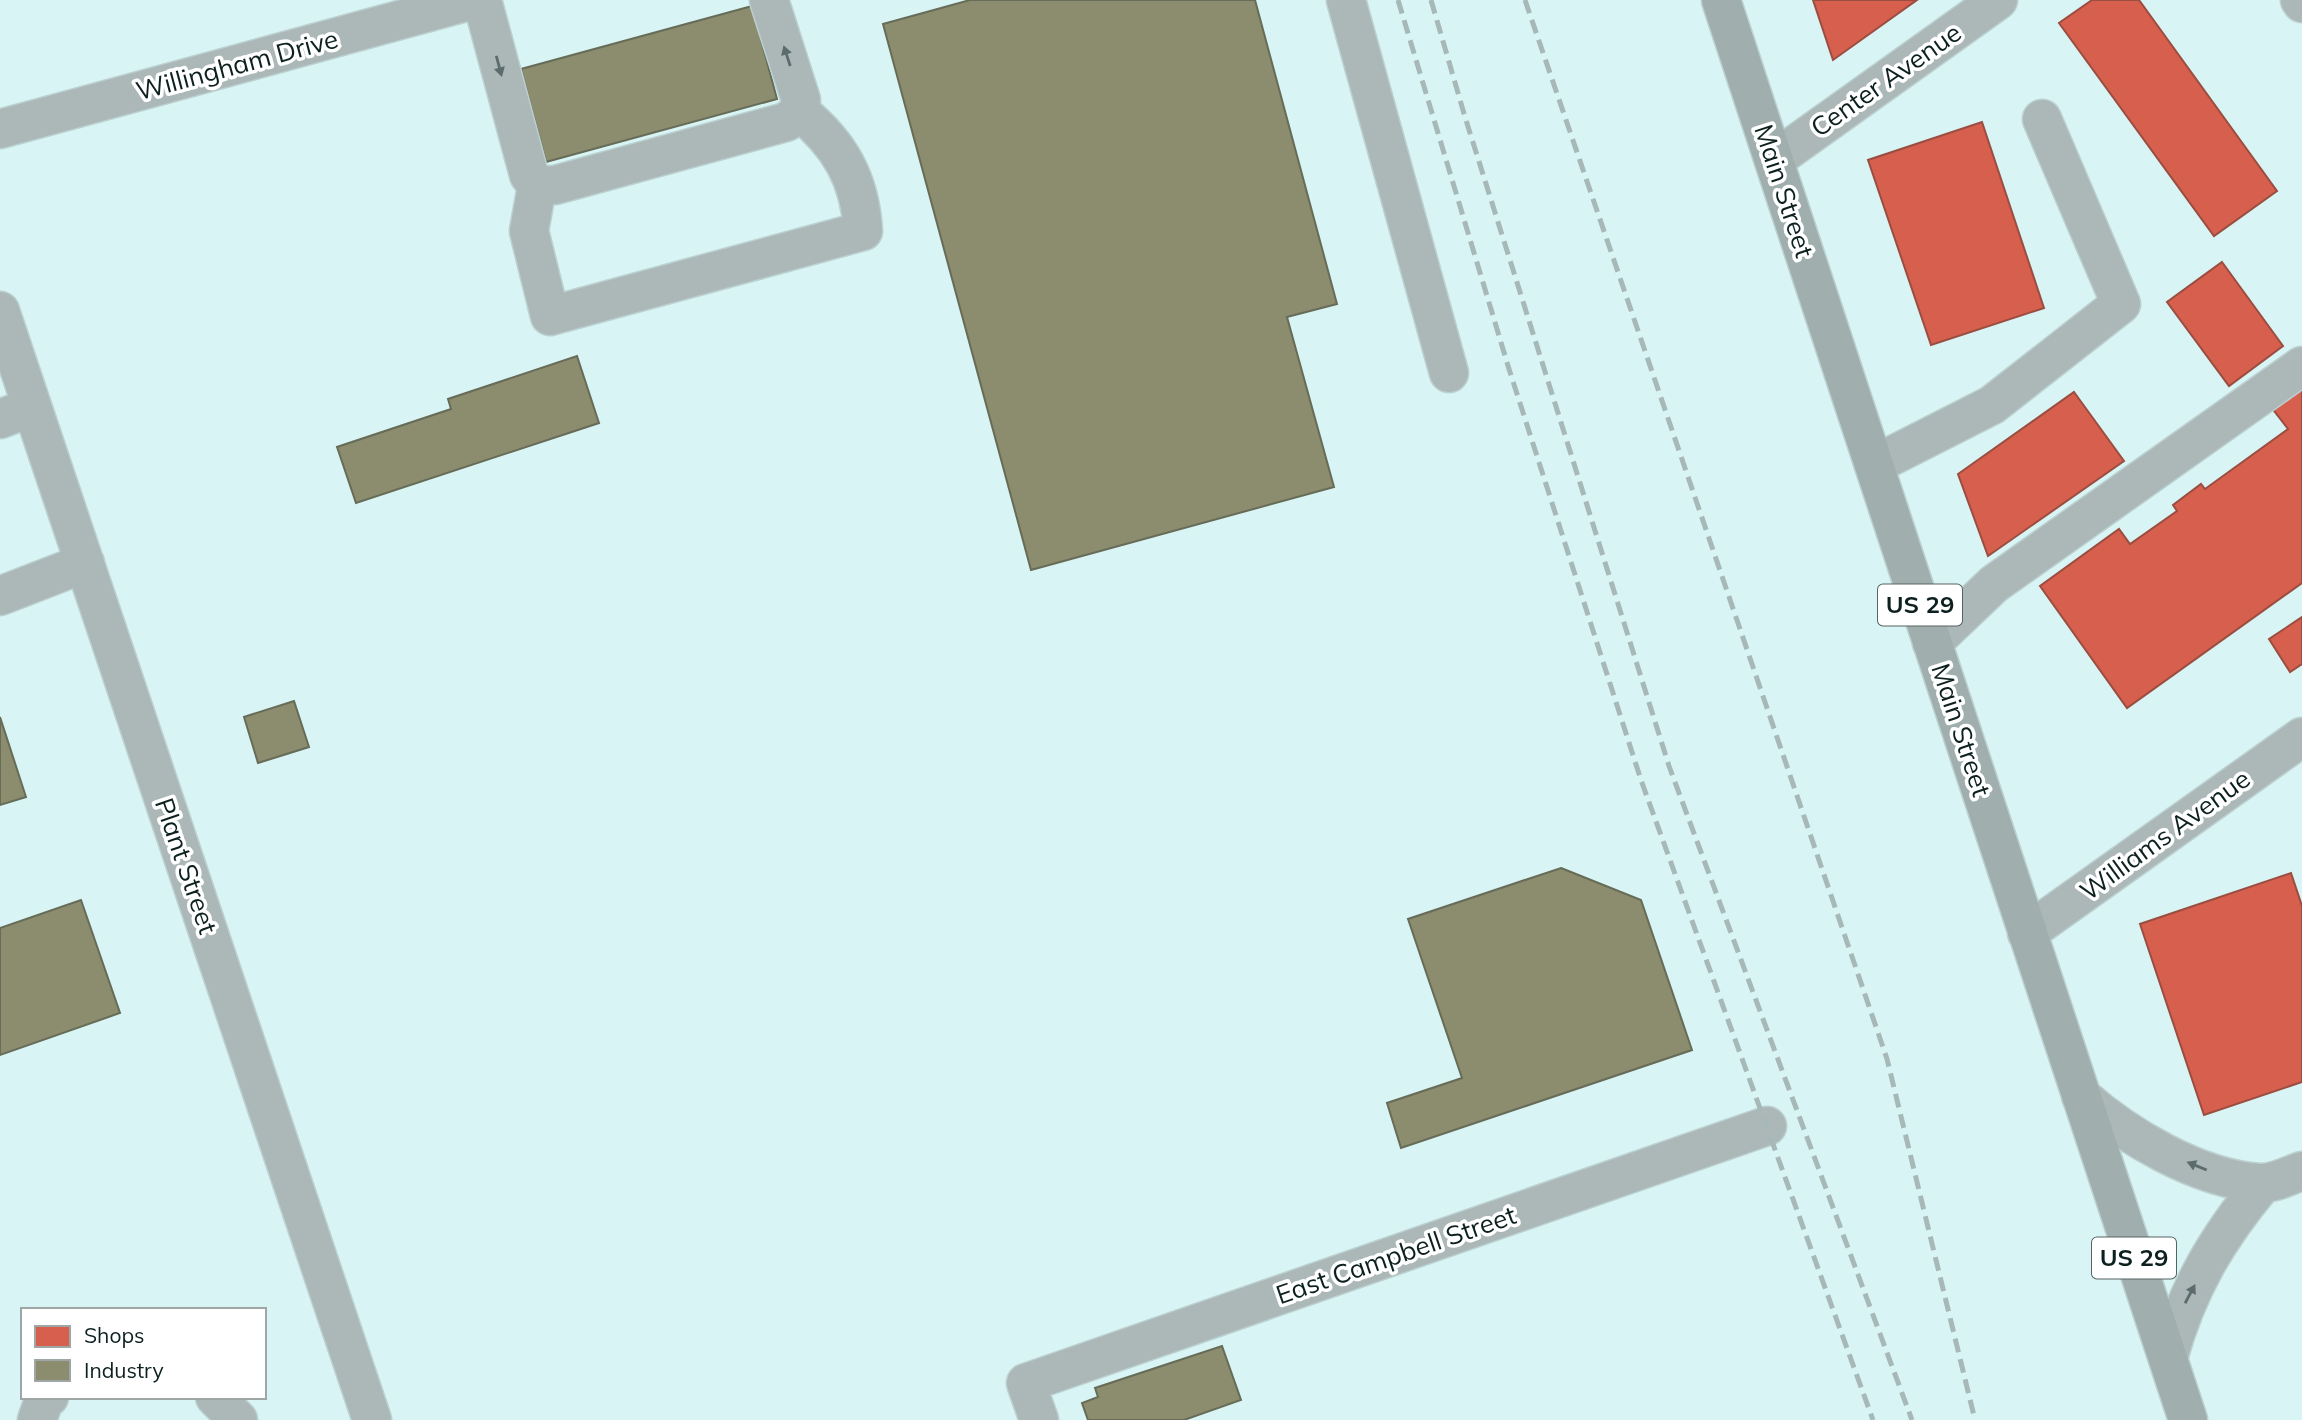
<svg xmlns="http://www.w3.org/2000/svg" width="2302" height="1420" viewBox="0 0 2302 1420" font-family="Mulish,sans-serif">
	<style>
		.shops { fill: #d6604d; stroke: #9a4d40; stroke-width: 2 }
		.industry { fill: #8c8c6e; stroke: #666c57; stroke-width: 2 }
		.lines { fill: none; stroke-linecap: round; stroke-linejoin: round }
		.minor-casing { stroke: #bbd0d0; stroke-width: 41 }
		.major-casing { stroke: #bbd0d0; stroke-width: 41 }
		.minor { stroke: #acb7b7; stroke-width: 38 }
		.major { stroke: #a0aeae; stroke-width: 38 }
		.rail { stroke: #a7b8b8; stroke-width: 5; stroke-dasharray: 14 7; stroke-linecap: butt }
		.oneway { fill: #5c6c6c }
		.labels { text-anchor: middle; stroke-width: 7; stroke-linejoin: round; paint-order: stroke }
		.shield { fill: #fff; stroke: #566363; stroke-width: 2 }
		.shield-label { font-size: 24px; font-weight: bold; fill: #0d2020 }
		.street-label { font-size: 26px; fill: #0d2020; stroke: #fff }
	</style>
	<rect width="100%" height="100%" fill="#d9f4f4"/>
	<path class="shops" d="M 1813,0 L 1917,0 L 1833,60 Z
		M 2092,0 L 2139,0 L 2277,191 L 2214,236 L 2059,23 Z
		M 1982,122 L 2044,308 L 1931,345 L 1868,160 Z
		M 2222,262 L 2283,346 L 2229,386 L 2167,302 Z
		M 2302,385 L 2302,583 L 2127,708 L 2040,586 L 2119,529 L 2130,544 L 2177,511 L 2173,505 L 2201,484 L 2205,489 L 2288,429 L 2271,407 Z
		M 2074,392 L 2124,461 L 1988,556 L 1958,474 Z
		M 2302,617 L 2302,664 L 2290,672 L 2269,639 Z
		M 2291,873 L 2302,906 L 2302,1082 L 2204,1115 L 2140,924 Z"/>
	<path class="industry" d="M 970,0 L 1255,0 L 1337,304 L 1287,317 L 1334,487 L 1031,570 L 883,24 Z
		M 752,6 L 777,99 L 546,162 L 521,69 Z
		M 577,356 L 599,423 L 356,503 L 337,447 L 451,409 L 448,399 Z
		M 294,701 L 309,747 L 258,763 L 244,717 Z
		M 0,717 L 26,797 L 0,805 Z
		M 1561,868 L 1641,900 L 1692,1050 L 1401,1148 L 1387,1103 L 1462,1078 L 1408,919 Z
		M 81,900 L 120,1013 L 0,1055 L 0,928 Z
		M 1222,1346 L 1241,1400 L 1184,1420 L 1088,1420 L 1082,1403 L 1098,1397 L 1095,1388 Z"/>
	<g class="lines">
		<defs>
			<path id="minor" d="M 482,0 L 529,175 L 537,186 L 529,231 L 550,316 L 863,231 C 860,180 840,144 800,112
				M 769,0 L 801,100 L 800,112
				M 1346,0 L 1449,373
				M 2300,0 L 2302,3
				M 0,129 L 473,0
				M 1774,160 L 1998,0
				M 537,186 L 555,185 L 786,122 L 800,112
				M 0,311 L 372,1420
				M 0,419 L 32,407
				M 1874,465 L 1992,405 L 2121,304 L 2042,119
				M 0,596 L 85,563
				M 1932,643 L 1994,584 L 2302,366
				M 2027,933 L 2302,737
				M 2081,1096 C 2126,1136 2198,1179 2260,1183 C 2273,1184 2290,1175 2302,1171
				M 2168,1358 C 2187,1289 2217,1238 2263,1183
				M 215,1397 L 238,1420
				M 37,1420 L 44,1400 L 49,1397
				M 1039,1420 L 1026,1383 L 1767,1126"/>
			<path id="major" d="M 1721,0 L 2188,1420"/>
		</defs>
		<use href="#minor" class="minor-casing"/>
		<use href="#major" class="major-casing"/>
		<use href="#minor" class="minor"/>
		<use href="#major" class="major"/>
		<path class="rail" d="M 1398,0 L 1509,369 L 1641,780 L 1873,1420
			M 1431,0 L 1465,117 L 1669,766 L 1912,1420
			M 1525,0 L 1887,1059 L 1975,1420"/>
	</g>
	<defs><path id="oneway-solid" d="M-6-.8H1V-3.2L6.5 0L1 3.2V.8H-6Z" transform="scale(1.75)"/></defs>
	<g class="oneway">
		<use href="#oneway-solid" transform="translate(787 56) rotate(-108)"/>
		<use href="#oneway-solid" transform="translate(499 66) rotate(75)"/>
		<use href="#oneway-solid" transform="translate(2197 1166) rotate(-158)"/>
		<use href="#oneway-solid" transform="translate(2190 1294) rotate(-62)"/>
	</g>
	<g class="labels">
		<g class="shield">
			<rect x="1878" y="584.5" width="84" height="41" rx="5"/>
			<rect x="2092" y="1237.5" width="84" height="41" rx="5"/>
		</g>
		<g class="shield-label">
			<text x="1920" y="613">US 29</text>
			<text x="2134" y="1266">US 29</text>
		</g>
		<g class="street-label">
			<text transform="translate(237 65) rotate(-15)" y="9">Willingham Drive</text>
			<text transform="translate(1886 80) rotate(-35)" y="9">Center Avenue</text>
			<text transform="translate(1784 191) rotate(72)" y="9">Main Street</text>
			<text transform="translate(1961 730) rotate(72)" y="9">Main Street</text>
			<text transform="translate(2165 835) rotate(-36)" y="9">Williams Avenue</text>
			<text transform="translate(186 866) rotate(71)" y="9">Plant Street</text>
			<text transform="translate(1396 1255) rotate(-19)" y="9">East Campbell Street</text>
		</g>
	</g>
	<rect x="21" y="1308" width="245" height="91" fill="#ffffff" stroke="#9ea6a6" stroke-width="2"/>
	<rect x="35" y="1326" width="35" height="21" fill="#d6604d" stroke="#9ea6a6" stroke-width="2"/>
	<text x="84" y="1343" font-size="21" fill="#0d2020">Shops</text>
	<rect x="35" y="1360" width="35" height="21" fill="#8c8c6e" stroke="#9ea6a6" stroke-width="2"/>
	<text x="84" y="1378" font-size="21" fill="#0d2020">Industry</text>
</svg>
